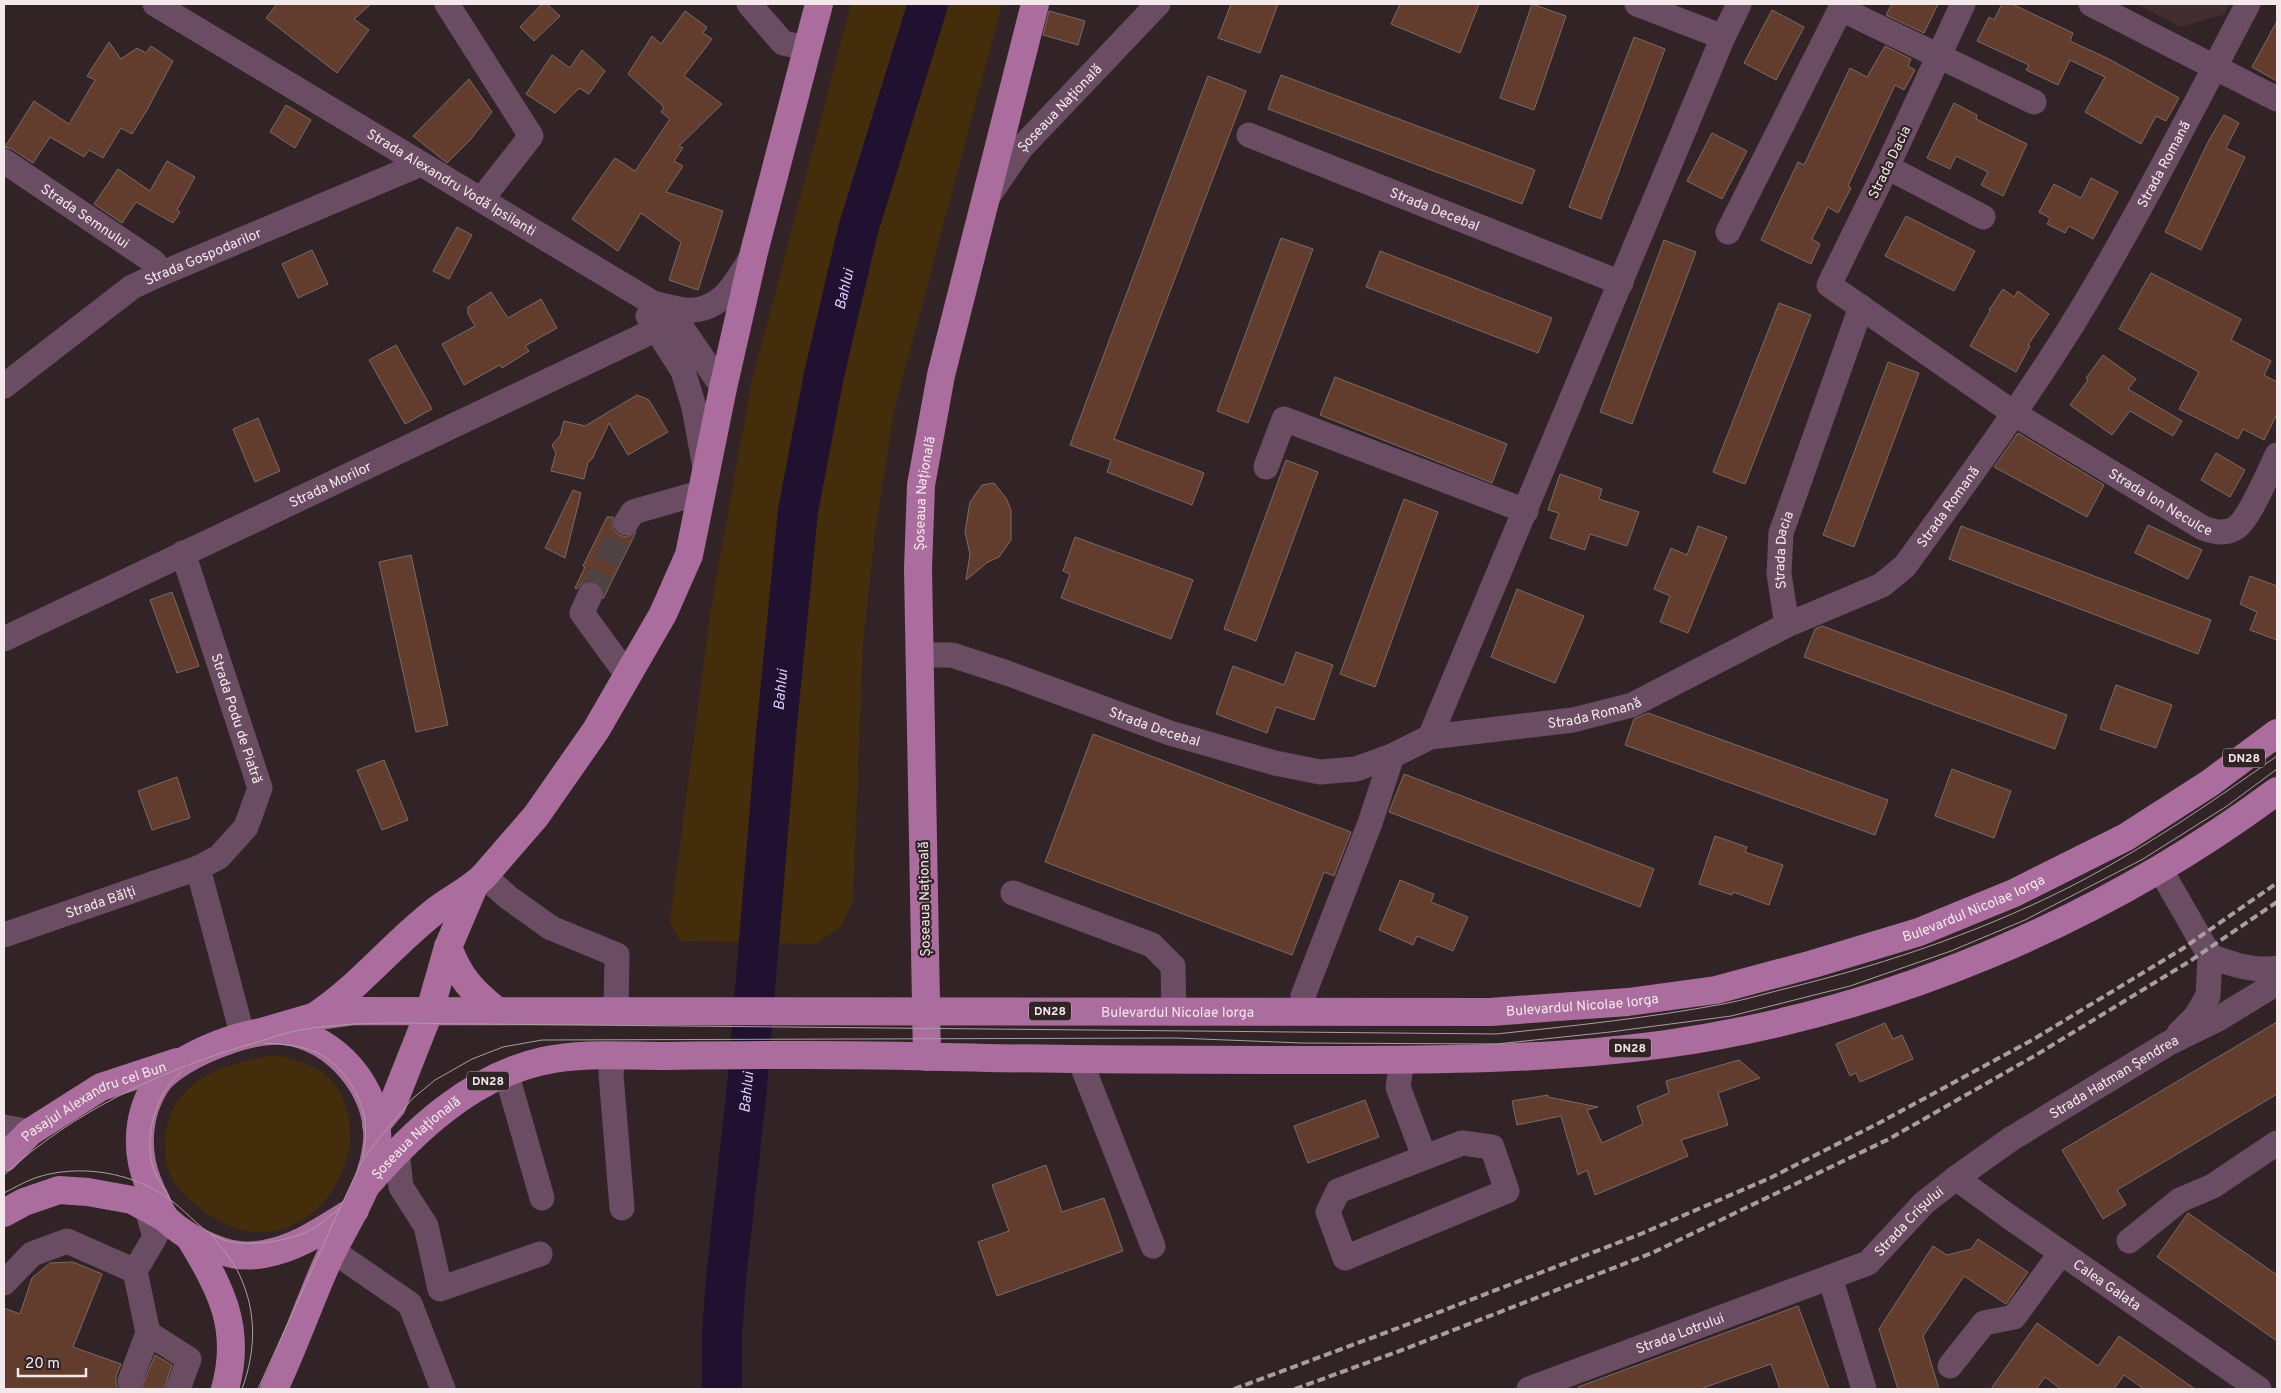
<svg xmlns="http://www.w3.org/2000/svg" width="2281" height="1393" viewBox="0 0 2281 1393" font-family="Overpass,sans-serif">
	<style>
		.built { fill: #412c30 }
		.green { fill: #432d0b }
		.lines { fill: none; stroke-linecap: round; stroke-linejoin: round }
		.river { stroke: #1f112f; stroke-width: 40 }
		.building { fill: #623d2e; stroke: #7a6b65 }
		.minor-tunnel { stroke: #4f4243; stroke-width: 25; stroke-dasharray: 25 12; stroke-linecap: butt }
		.minor { stroke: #6a4c63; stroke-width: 25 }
		.major { stroke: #ab6d9d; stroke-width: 28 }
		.tram { stroke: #a99e9f; stroke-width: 1 }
		.rail { stroke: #a99e9f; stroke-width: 4; stroke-dasharray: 8 4; stroke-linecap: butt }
		.labels { text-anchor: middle; stroke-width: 4.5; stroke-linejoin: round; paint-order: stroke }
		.shield { fill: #322426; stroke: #b9aeaf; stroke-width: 1 }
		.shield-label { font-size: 12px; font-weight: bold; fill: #f3e9ea }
		.street-label { font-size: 14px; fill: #f3e9ea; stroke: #322426 }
		.water-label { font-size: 15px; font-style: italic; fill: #dfccfe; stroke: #322426 }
	</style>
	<rect width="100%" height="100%" fill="#322426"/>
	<path class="built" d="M 2136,4 L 2230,4 L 2225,14 L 2181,27 Z"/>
	<path class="green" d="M 851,4 L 1002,4 L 894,411 L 875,534 L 863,644 L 853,902 L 841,927 L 816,944 L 680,941 L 670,922 L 711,608 L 751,385 Z
		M 276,1055 C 294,1060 315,1064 328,1077 C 382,1131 330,1239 254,1232 C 226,1229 202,1212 183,1193 C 170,1180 164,1162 165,1145 C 165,1082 224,1062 276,1055 Z"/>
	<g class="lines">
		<path class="river" id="s1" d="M 722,1389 L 722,1334 L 726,1279 L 747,1087 L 776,735 L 798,511 L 824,375 L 858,230 L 928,4"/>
	</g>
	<path class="building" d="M 277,4 L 371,4 L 354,19 L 369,30 L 337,73 L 266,18 Z
		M 542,4 L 547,4 L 560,16 L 534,41 L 520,27 Z
		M 1231,4 L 1278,4 L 1260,53 L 1218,38 Z
		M 1400,4 L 1479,4 L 1460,53 L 1391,24 Z
		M 1532,4 L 1566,16 L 1534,110 L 1500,98 Z
		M 1892,4 L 1938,4 L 1924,33 L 1886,15 Z
		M 2002,4 L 2012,4 L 2073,33 L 2070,41 L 2109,59 L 2179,98 L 2166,121 L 2156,116 L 2141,144 L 2085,112 L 2105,77 L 2070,60 L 2058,85 L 2026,70 L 2029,65 L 1977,41 L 1989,17 L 1994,20 Z
		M 1772,10 L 1804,27 L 1776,80 L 1744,63 Z
		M 685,11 L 707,27 L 703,33 L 712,39 L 684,76 L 722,104 L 679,146 L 683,148 L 674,161 L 683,166 L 666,192 L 723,211 L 698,290 L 669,280 L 681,242 L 641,213 L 618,251 L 572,219 L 615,158 L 635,171 L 670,119 L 661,112 L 664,107 L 628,74 L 652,36 L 661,44 Z
		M 1049,11 L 1085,21 L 1078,45 L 1043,35 Z
		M 2277,21 L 2277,81 L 2252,67 Z
		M 1634,37 L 1665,49 L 1601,219 L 1569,207 Z
		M 109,42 L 121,59 L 137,48 L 146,53 L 151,46 L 173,61 L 147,110 L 132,134 L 121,128 L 103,158 L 89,150 L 84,157 L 50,137 L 33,163 L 12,149 L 5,147 L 34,101 L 69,124 L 95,80 L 87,76 Z
		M 1885,46 L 1911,59 L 1908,66 L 1915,70 L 1904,90 L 1895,85 L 1848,186 L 1851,188 L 1838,213 L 1828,207 L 1812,239 L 1820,244 L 1811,264 L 1761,240 L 1798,162 L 1804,165 L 1850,68 L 1867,77 Z
		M 582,50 L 605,71 L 589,94 L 579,88 L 555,113 L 526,94 L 552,55 L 570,68 Z
		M 1281,75 L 1535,170 L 1522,204 L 1268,109 Z
		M 1208,76 L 1246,91 L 1114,439 L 1204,473 L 1192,505 L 1107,472 L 1111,460 L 1070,445 Z
		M 469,79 L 492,112 L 470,140 L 447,163 L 413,136 Z
		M 1954,103 L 1977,115 L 1976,119 L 2027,144 L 2003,196 L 1981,185 L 1988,172 L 1956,156 L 1950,169 L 1927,158 Z
		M 286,105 L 311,120 L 295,148 L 270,132 Z
		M 2224,115 L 2239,123 L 2226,148 L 2245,157 L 2201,250 L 2165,232 L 2209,140 Z
		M 1712,133 L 1747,151 L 1722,199 L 1687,181 Z
		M 167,161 L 195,177 L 177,210 L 180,212 L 173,223 L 136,202 L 122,223 L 94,204 L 118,169 L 150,191 Z
		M 2091,178 L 2118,192 L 2093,239 L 2069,226 L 2065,233 L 2047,224 L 2050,218 L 2039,212 L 2054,184 L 2081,198 Z
		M 1906,216 L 1975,251 L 1954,291 L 1885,256 Z
		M 457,227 L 472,235 L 449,279 L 433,271 Z
		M 1281,238 L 1313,249 L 1248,423 L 1217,411 Z
		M 1664,240 L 1696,252 L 1632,424 L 1600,412 Z
		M 312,250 L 328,284 L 298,298 L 282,264 Z
		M 1380,251 L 1552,318 L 1538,353 L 1366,287 Z
		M 2151,273 L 2241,319 L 2231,340 L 2271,361 L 2264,375 L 2277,382 L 2277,414 L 2264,440 L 2243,429 L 2238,439 L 2179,409 L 2199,372 L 2119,329 Z
		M 2003,289 L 2014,297 L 2018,291 L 2049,314 L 2028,345 L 2030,346 L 2016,372 L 1970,346 L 1990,311 L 1989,310 Z
		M 491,292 L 508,318 L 541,299 L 557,328 L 525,346 L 529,351 L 502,368 L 500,365 L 464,385 L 442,344 L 475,326 L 468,314 L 468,307 Z
		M 1779,303 L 1811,315 L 1745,484 L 1713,472 Z
		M 396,345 L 432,409 L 405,424 L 369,360 Z
		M 2103,355 L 2136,379 L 2128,389 L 2182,421 L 2173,436 L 2130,411 L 2112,435 L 2070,405 L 2088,380 L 2086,378 Z
		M 1888,362 L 1919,373 L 1854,547 L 1823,535 Z
		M 1335,377 L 1507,444 L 1492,483 L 1320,415 Z
		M 637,395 L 649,400 L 668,432 L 628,455 L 609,423 L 592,459 L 588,462 L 584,479 L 551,471 L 556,453 L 552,445 L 560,436 L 564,421 L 585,426 Z
		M 258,418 L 280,471 L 255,482 L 233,429 Z
		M 2018,433 L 2104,485 L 2087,517 L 1994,467 Z
		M 2216,453 L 2245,470 L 2230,497 L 2201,480 Z
		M 1286,460 L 1318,472 L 1256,641 L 1224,629 Z
		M 1560,474 L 1602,489 L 1599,499 L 1639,512 L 1627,546 L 1590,534 L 1585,550 L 1550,538 L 1559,513 L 1548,510 Z
		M 994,483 L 1006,498 L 1011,510 L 1011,540 L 999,557 L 988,562 L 966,580 L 970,554 L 965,532 L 970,502 L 982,485 Z
		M 573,490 L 581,493 L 565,558 L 545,548 Z
		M 1404,499 L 1438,512 L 1375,687 L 1340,674 Z
		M 607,517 L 613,517 L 613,529 L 619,535 L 626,537 L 636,532 L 603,599 L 602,587 L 595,582 L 588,581 L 582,583 L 577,589 L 575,588 L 585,567 L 583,566 Z
		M 2148,525 L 2202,550 L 2188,579 L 2135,553 Z
		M 1698,526 L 1727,537 L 1688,633 L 1660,622 L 1670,596 L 1654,589 L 1671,548 L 1687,555 Z
		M 1961,526 L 2211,620 L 2198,654 L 1949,559 Z
		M 1075,537 L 1193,580 L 1171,639 L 1061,598 L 1070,574 L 1063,571 Z
		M 411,555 L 448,725 L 416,732 L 379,562 Z
		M 2250,576 L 2277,586 L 2277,640 L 2250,630 L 2257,612 L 2240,604 Z
		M 1517,589 L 1584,616 L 1555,683 L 1491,657 Z
		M 172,592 L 199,666 L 177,673 L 150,600 Z
		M 1822,626 L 2067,715 L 2055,749 L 1804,657 L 1815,629 Z
		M 1296,652 L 1333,665 L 1314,720 L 1276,707 L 1267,733 L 1216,714 L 1233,666 L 1284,685 Z
		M 2116,685 L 2172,705 L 2156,748 L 2100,729 Z
		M 1648,713 L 1888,800 L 1875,835 L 1625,745 L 1634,719 Z
		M 1093,734 L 1351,832 L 1334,876 L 1324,872 L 1292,955 L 1045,862 Z
		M 384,760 L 408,820 L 382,830 L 357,770 Z
		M 1952,769 L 2011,791 L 1994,838 L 1935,816 Z
		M 1404,774 L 1654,869 L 1640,907 L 1389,812 Z
		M 177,777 L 190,818 L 152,830 L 138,791 Z
		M 1715,836 L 1747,847 L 1745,852 L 1783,865 L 1769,905 L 1733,892 L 1732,895 L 1699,884 Z
		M 1400,880 L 1434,894 L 1431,902 L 1468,917 L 1453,951 L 1417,936 L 1413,945 L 1379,930 Z
		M 2277,1022 L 2277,1094 L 2117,1190 L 2126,1205 L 2103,1219 L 2062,1150 Z
		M 1885,1023 L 1893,1039 L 1902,1035 L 1913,1059 L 1860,1082 L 1856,1073 L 1850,1076 L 1836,1044 Z
		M 1739,1060 L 1760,1078 L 1718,1093 L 1728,1125 L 1681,1140 L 1688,1156 L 1595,1195 L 1587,1170 L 1578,1175 L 1561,1116 L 1517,1125 L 1512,1101 L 1548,1095 L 1548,1097 L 1598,1107 L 1587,1110 L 1602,1143 L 1643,1124 L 1637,1106 L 1669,1093 L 1666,1081 Z
		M 1365,1100 L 1379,1137 L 1308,1163 L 1294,1126 Z
		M 1046,1165 L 1062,1212 L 1104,1198 L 1123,1251 L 997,1296 L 978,1242 L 1009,1231 L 992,1185 Z
		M 2188,1213 L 2277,1275 L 2277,1341 L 2157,1257 Z
		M 1978,1239 L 2028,1272 L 2006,1304 L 1964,1276 L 1923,1336 L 1939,1389 L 1898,1389 L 1879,1329 L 1933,1246 L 1947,1255 L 1971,1249 Z
		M 73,1262 L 102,1274 L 73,1347 L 121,1364 L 116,1376 L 116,1383 L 118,1389 L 4,1389 L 4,1308 L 20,1314 L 32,1278 L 50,1263 Z
		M 1798,1306 L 1829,1389 L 1780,1389 L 1771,1364 L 1700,1389 L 1579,1389 L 1578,1387 Z
		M 2037,1323 L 2098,1366 L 2119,1336 L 2195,1389 L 2144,1389 L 2124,1375 L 2114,1389 L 2061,1389 L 2045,1377 L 2036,1389 L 1991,1389 Z
		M 155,1355 L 172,1365 L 164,1389 L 141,1389 Z"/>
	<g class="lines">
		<path class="minor-tunnel" d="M 590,595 L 626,523"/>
		<g class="minor">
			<path id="s2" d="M 155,4 L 653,303 L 675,318 L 723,388"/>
			<path d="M 447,4 L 531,136 L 481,200"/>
			<path d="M 749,4 L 783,43 L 807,48"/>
			<path d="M 1637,4 L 1723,37"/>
			<path id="s3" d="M 1963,4 L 1887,167 L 1829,285 L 2015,414 L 2203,528 C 2214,532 2226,535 2237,527 C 2250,517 2269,472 2277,455"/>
			<path d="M 2091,4 L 2277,99"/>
			<path d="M 1841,9 L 2034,102"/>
			<path id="s4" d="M 1249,135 L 1621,283"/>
			<path id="s5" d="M 4,161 L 154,262 L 158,275"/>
			<path d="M 1887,167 L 1983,217"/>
			<path id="s6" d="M 987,198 L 1022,147 L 1158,4"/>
			<path d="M 1728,232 L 1843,4"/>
			<path d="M 657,304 C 666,306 675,309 684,310 C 719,313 734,286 749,261"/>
			<path d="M 648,316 L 683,371 L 694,407 L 705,468"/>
			<path id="s7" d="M 4,386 L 132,287 L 158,275 L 421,164"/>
			<path d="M 1266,467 L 1284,419 L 1526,511"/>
			<path d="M 626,523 L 633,512 L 703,492"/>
			<path id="s8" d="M 183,553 L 260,788 L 246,827 L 219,857 L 198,868 L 243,1037"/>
			<path d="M 590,595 L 582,613 L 628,676"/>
			<path id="s9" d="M 1787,625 L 1779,574 L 1781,533 L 1861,307"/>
			<path id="s10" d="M 4,639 L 657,329"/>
			<path id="s11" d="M 921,655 L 952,655 L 1007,673 L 1170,733 L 1275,763 L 1320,772 L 1356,769 L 1392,756 L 1430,737 L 1573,720 L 1632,705 L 1787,625 L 1882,585 L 1905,566 C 1967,480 2031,394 2086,302 C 2144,205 2195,104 2248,4"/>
			<path d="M 1430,737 L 1723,37 L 1739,4"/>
			<path d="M 2160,869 L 2210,956 L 2208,996 L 2196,1016 L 2179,1033"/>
			<path d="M 484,876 L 509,898 L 551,928 L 617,955 L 616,1011"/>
			<path d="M 1013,893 L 1152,945 L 1173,966 L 1174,1013"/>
			<path id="s12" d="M 4,935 L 198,868"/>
			<path d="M 2210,956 C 2231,964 2254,972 2277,968"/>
			<path d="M 1304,1013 L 1303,996 L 1370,823 L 1392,756"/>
			<path d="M 613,1056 L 611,1074 L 622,1208"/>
			<path d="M 1080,1060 L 1153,1246"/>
			<path d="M 1402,1060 L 1398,1087 L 1424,1156"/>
			<path d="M 506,1072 L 542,1198"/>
			<path d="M 4,1127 L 30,1132"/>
			<path d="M 1462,1143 L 1492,1147 L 1507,1191 L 1345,1258 L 1328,1212 L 1338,1191 Z"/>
			<path d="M 397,1150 L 401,1187 L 426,1226 L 440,1289 L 540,1254"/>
			<path id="s13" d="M 1956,1178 L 2008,1216 L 2259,1389"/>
			<path d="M 2129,1241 L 2180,1200 L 2213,1186 L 2277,1143"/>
			<path d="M 333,1251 L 410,1304 L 443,1389"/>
			<path d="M 1830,1277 L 1864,1389"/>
			<path d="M 4,1283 L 32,1254 L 67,1241 L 135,1271"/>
			<path d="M 148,1333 L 189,1359 L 178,1389"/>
			<path d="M 1950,1366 L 1984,1323 L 2014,1317 L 2061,1253"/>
			<path d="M 130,1381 L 148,1333 L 135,1271 L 155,1237 L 147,1209"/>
			<path id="s14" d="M 1529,1389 L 1868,1263 L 1924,1203 L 1956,1178 L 2011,1139 L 2169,1043 L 2218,1019 L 2277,983"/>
		</g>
		<g class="major">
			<path d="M 448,947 C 460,978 471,990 497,1011"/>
			<path d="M 318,1014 C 361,985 393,944 434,912 C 450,899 469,891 484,876 L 536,816 L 596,730 L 663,614 L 689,555 L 723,388 L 754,252 L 819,4"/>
			<path id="s15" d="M 265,1031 L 313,1017 L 355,1011 L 1490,1012 L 1628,1002 L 1716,990 L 1813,964 L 1919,932 L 2014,893 L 2126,837 L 2210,783 L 2277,733"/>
			<path id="s16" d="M 927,1057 L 918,569 L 921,485 L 941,375 L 1035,4"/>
			<path d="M 376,1125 L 392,1106 L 430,1010 L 448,947 L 475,884"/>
			<path id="s17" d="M 4,1158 L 30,1132 L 101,1087 L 177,1062"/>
			<path id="s18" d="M 365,1187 C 413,1132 470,1077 543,1061 C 583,1052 625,1056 665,1056 C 746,1055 826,1054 907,1056 C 1036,1060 1164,1060 1292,1060 C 1417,1060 1542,1061 1666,1044 C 1885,1013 2099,923 2277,791"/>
			<path d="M 4,1213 L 24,1202 L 59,1190 L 88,1192 L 132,1200 L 165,1218"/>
			<path d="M 190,1238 C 221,1288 242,1329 225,1389"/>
			<path d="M 274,1389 C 293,1349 308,1306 326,1265 C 344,1224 373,1188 377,1142 C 381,1090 335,1036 284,1031 C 249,1028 190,1052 164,1075 C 152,1086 143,1109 141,1125 C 137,1153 143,1175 156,1200 C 159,1207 162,1215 167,1220 C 179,1231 192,1239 206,1245 C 226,1254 242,1258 264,1254 C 299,1248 325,1228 355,1210"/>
		</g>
		<path class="tram" d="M 264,1043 C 280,1044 298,1045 313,1051 C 339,1061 358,1089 364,1115 C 367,1129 365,1144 363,1157
			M 4,1175 C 73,1111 164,1069 254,1043 C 266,1040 278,1035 290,1032 C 352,1019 418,1024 480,1024 L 1496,1034 C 1572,1026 1648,1018 1723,1004 C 1745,1000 1767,993 1788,988 C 1890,963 1992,928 2085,879 C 2152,843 2215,800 2277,756
			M 4,1193 C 14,1188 24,1182 35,1178 C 79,1163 134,1172 172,1201 C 189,1214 203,1233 224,1240 C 249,1248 294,1241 316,1227 C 324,1221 332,1214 340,1208
			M 169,1197 C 162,1185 153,1173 151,1159 C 146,1128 158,1091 182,1071
			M 211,1234 C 220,1247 234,1261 240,1276 C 257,1313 256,1351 242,1389
			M 258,1389 L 340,1208 L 363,1159 L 377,1141 L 412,1099 L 435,1080 L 472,1059 L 503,1047 L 542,1040 L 1176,1038 L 1302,1043 L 1497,1044 L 1610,1032 L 1731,1016 L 1850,986 L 1951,951 L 2025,920 L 2143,859 L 2227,806 L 2277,769"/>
		<path class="rail" d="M 1234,1389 L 1398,1328 L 1643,1233 L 1770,1178 L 1879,1123 L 2034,1039 L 2182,949 L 2277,883
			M 1295,1389 L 1402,1350 L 1652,1253 L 1889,1139 L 2036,1055 L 2190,961 L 2277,902"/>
	</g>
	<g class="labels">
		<g class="shield">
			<rect x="2223" y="748.5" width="42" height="19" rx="4"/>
			<rect x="1029" y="1001.5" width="42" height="19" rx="4"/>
			<rect x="1609" y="1038.5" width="42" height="19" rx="4"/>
			<rect x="467" y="1071.5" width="42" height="19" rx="4"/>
		</g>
		<g class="shield-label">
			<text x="2244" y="762">DN28</text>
			<text x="1050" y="1015">DN28</text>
			<text x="1630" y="1052">DN28</text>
			<text x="488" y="1085">DN28</text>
		</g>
		<g class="street-label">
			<text dy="5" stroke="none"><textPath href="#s6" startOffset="116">Șoseaua Națională</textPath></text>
			<text transform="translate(1889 162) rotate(-64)" y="5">Strada Dacia</text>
			<text dy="5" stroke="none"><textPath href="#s11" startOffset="1525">Strada Romană</textPath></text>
			<text dy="5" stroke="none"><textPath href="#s2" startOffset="346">Strada Alexandru Vodă Ipsilanti</textPath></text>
			<text dy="5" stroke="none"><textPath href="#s4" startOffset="200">Strada Decebal</textPath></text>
			<text dy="5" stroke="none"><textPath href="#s5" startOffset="98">Strada Semnului</textPath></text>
			<text dy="5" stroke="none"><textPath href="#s7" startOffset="239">Strada Gospodarilor</textPath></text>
			<text dy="5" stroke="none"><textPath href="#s10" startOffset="361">Strada Morilor</textPath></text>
			<text dy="5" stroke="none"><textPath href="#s16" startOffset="564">Șoseaua Națională</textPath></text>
			<text dy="5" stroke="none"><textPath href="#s3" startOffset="708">Strada Ion Neculce</textPath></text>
			<text dy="5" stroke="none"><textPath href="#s11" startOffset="1120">Strada Romană</textPath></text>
			<text dy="5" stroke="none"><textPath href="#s9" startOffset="76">Strada Dacia</textPath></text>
			<text dy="5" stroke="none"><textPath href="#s11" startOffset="701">Strada Romană</textPath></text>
			<text dy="5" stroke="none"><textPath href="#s8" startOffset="174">Strada Podu de Piatră</textPath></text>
			<text dy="5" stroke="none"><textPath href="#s11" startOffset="246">Strada Decebal</textPath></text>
			<text transform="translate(924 899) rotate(-91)" y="5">Șoseaua Națională</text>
			<text dy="5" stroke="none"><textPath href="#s12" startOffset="102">Strada Bălți</textPath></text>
			<text dy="5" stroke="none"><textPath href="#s15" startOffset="1725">Bulevardul Nicolae Iorga</textPath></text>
			<text dy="5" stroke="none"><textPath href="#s15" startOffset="1320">Bulevardul Nicolae Iorga</textPath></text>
			<text dy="5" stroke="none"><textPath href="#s15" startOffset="915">Bulevardul Nicolae Iorga</textPath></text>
			<text dy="5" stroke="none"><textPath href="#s14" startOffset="672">Strada Hatman Șendrea</textPath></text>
			<text dy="5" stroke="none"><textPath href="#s17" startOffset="108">Pasajul Alexandru cel Bun</textPath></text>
			<text dy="5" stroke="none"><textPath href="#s18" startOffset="71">Șoseaua Națională</textPath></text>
			<text dy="5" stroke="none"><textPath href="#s14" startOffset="420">Strada Crișului</textPath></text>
			<text dy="5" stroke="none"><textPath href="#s13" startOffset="185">Calea Galata</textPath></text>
			<text dy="5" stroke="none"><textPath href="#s14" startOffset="161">Strada Lotrului</textPath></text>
		</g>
		<g class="water-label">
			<text dy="5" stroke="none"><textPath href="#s1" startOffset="1108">Bahlui</textPath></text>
			<text dy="5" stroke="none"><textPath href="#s1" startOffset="702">Bahlui</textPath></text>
			<text dy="5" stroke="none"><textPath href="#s1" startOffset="298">Bahlui</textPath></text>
		</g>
	</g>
	<rect width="2281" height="1393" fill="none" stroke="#f3e9ea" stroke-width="10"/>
	<path d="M18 1368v8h68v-8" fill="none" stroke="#f3e9ea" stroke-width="2.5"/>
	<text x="25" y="1368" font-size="15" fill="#f3e9ea" stroke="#322426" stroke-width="4" paint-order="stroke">20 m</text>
</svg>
